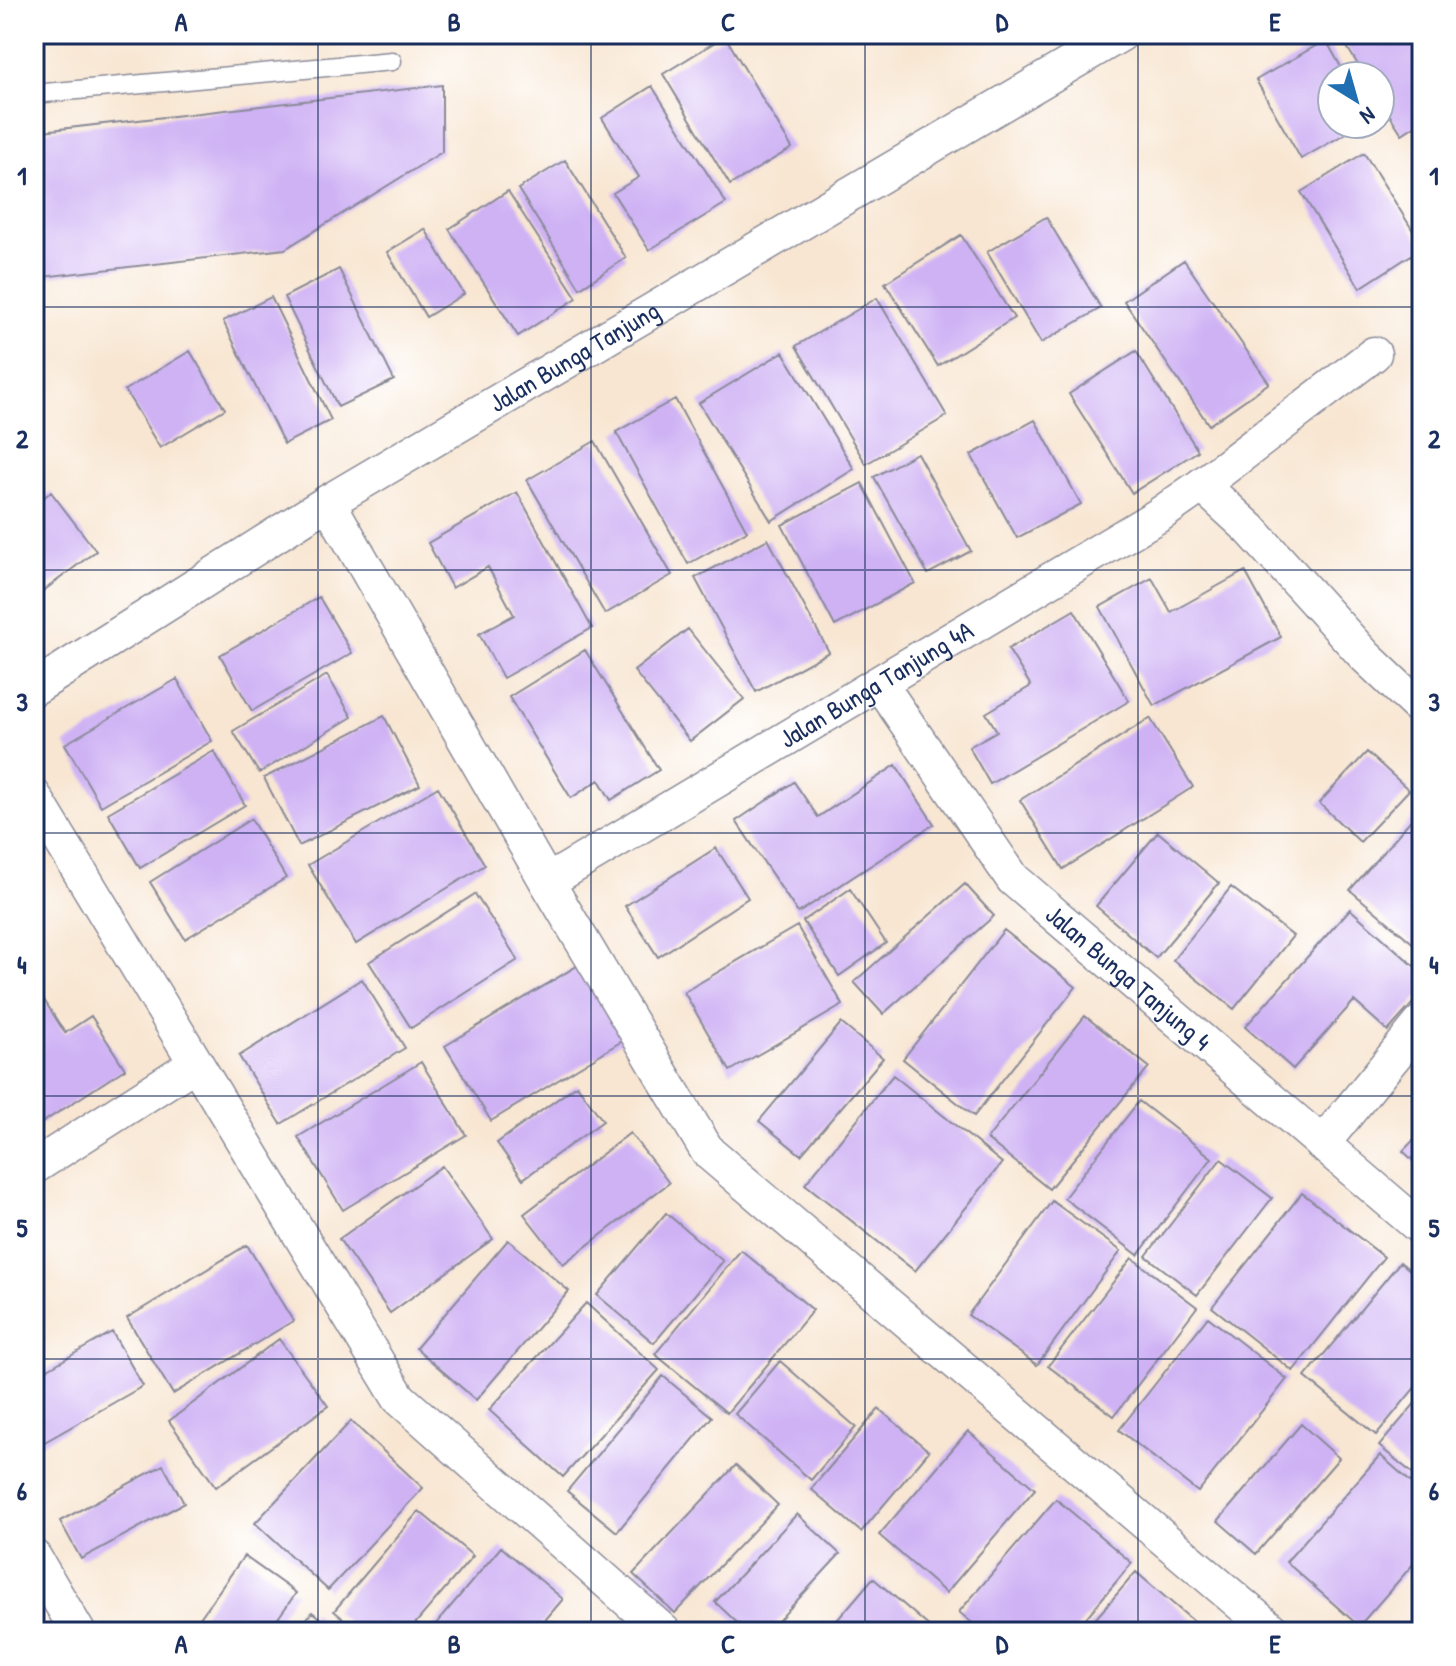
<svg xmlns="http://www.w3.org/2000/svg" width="1456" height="1666" viewBox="0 0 1456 1666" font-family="'Patrick Hand',sans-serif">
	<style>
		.building { fill: #cfb2f4 }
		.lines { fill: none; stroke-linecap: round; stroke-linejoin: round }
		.lane-casing { stroke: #8a8a98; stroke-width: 21 }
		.street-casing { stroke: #8a8a98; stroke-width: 37 }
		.lane { stroke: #fff; stroke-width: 18 }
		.street { stroke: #fff; stroke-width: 34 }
		.grid { fill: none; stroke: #1b2f5e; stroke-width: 2; stroke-opacity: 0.55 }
		.labels { text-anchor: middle; stroke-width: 6; stroke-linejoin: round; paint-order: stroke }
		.street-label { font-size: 26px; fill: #1b2f5e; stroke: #fff }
		.neatline { fill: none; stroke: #1b2f5e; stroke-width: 3 }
		.grid-label { font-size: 26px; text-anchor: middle; font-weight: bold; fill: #1b2f5e }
	</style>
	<rect width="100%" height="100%" fill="#fff"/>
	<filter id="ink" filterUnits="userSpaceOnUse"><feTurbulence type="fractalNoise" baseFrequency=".0125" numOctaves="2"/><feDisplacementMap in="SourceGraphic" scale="16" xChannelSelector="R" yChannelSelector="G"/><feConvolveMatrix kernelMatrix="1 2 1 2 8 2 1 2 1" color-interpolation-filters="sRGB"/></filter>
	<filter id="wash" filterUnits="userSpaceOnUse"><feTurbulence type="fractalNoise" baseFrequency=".006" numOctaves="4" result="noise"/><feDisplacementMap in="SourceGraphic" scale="32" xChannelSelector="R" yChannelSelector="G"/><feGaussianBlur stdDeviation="1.8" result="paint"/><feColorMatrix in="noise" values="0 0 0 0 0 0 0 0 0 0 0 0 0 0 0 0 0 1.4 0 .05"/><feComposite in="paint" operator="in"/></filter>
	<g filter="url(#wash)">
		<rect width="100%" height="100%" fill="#f8e6d2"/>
		<g id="blocks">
			<path class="building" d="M 980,34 L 999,34 L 986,43 Z
				M 1339,34 L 1418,34 L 1422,40 L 1422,121 L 1402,134 L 1380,100 L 1380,76 L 1365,76 Z
				M 725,36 L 792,148 L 730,185 L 663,74 Z
				M 1326,40 L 1346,76 L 1332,76 L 1332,124 L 1362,124 L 1301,159 L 1256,80 Z
				M 442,85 L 442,152 L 285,249 L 34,278 L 34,132 Z
				M 652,86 L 726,203 L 649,250 L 613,193 L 639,177 L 602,118 Z
				M 1364,153 L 1422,245 L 1422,248 L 1360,288 L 1301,192 Z
				M 565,160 L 626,258 L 580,288 L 518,189 Z
				M 508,191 L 577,298 L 518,336 L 449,229 Z
				M 1046,217 L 1101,308 L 1041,343 L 987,252 Z
				M 425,229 L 464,294 L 426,317 L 387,252 Z
				M 961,235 L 1014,318 L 938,366 L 885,283 Z
				M 1184,260 L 1269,383 L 1209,425 L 1124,301 Z
				M 339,269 L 394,380 L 338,407 L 284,297 Z
				M 271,297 L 331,420 L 284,444 L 223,321 Z
				M 877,298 L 947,416 L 866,464 L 796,346 Z
				M 190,351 L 225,409 L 160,448 L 125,390 Z
				M 1136,351 L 1198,451 L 1132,493 L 1069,394 Z
				M 783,352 L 854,469 L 771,521 L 699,403 Z
				M 675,399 L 747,531 L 688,564 L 616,432 Z
				M 1035,420 L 1081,504 L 1017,538 L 971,455 Z
				M 595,441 L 672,575 L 605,614 L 527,480 Z
				M 917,453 L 971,551 L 928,574 L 874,477 Z
				M 862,483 L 915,583 L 835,626 L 782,525 Z
				M 51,492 L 96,551 L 34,598 L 34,505 Z
				M 517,492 L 592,628 L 503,678 L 479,634 L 514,615 L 488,567 L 452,588 L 428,543 Z
				M 768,539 L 829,652 L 756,692 L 695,578 Z
				M 1245,571 L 1281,637 L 1154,706 L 1100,607 L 1152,578 L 1171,612 Z
				M 319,597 L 352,653 L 252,711 L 220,655 Z
				M 1074,610 L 1129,701 L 990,784 L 969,747 L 997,731 L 986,713 L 1031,686 L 1008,649 Z
				M 688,629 L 744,699 L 690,741 L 634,671 Z
				M 585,650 L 659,770 L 611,800 L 599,780 L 571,798 L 509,697 Z
				M 327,675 L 352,717 L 259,773 L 233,731 Z
				M 177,679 L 212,741 L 101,806 L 65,744 Z
				M 384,716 L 420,785 L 299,846 L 264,778 Z
				M 1150,718 L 1193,787 L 1063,869 L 1020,800 Z
				M 214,751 L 245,805 L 140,868 L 108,813 Z
				M 1367,752 L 1409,790 L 1360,842 L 1319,803 Z
				M 896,765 L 934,824 L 798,913 L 736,821 L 794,782 L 818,817 Z
				M 438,787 L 485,865 L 356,944 L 308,865 Z
				M 1422,807 L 1422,951 L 1350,890 Z
				M 251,819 L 286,878 L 185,939 L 150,882 Z
				M 1158,832 L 1219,883 L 1156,958 L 1096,906 Z
				M 716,848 L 748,898 L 658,957 L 625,906 Z
				M 965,884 L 994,916 L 883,1014 L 854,982 Z
				M 1231,887 L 1293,936 L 1234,1009 L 1173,960 Z
				M 850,889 L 886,943 L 839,976 L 803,921 Z
				M 475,894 L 518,960 L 411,1028 L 369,962 Z
				M 1350,909 L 1422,973 L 1422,993 L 1388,1031 L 1354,1001 L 1293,1069 L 1245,1027 Z
				M 797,926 L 843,1005 L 730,1071 L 684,992 Z
				M 1004,930 L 1076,987 L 974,1116 L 903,1059 Z
				M 582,963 L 627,1038 L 491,1121 L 445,1046 Z
				M 362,979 L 405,1048 L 281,1124 L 239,1056 Z
				M 34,984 L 65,1033 L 91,1016 L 125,1069 L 40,1124 L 34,1114 Z
				M 1085,1016 L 1149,1067 L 1049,1189 L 987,1139 Z
				M 841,1023 L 883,1058 L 801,1155 L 759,1121 Z
				M 421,1062 L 466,1135 L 343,1210 L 298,1137 Z
				M 893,1075 L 1002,1163 L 915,1271 L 805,1184 Z
				M 577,1085 L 603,1121 L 523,1179 L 497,1143 Z
				M 1139,1101 L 1212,1158 L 1138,1255 L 1064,1198 Z
				M 1422,1131 L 1422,1169 L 1403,1151 Z
				M 630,1133 L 669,1183 L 563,1264 L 524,1214 Z
				M 1221,1159 L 1272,1198 L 1197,1295 L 1146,1256 Z
				M 442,1166 L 493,1239 L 390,1313 L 339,1239 Z
				M 1302,1193 L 1384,1257 L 1293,1371 L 1212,1307 Z
				M 1052,1201 L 1121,1251 L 1037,1365 L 968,1315 Z
				M 666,1213 L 723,1261 L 654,1343 L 597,1295 Z
				M 508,1240 L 569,1291 L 476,1400 L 416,1348 Z
				M 247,1245 L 293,1321 L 173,1394 L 127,1318 Z
				M 741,1250 L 813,1310 L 727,1413 L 655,1354 Z
				M 1132,1258 L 1197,1307 L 1114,1416 L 1048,1366 Z
				M 1400,1262 L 1422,1280 L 1422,1379 L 1376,1435 L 1305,1377 Z
				M 586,1303 L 659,1370 L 563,1477 L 489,1410 Z
				M 1208,1317 L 1287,1379 L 1198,1492 L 1119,1430 Z
				M 112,1332 L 143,1386 L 34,1448 L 34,1377 Z
				M 279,1339 L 328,1406 L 216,1487 L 169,1421 Z
				M 780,1361 L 856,1427 L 811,1480 L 735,1414 Z
				M 663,1376 L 712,1417 L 617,1532 L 567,1491 Z
				M 1422,1395 L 1422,1481 L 1379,1446 Z
				M 879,1409 L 929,1451 L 861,1532 L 811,1489 Z
				M 351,1421 L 423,1488 L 328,1590 L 255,1523 Z
				M 1301,1424 L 1339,1458 L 1256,1554 L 1218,1521 Z
				M 968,1431 L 1035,1489 L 946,1593 L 879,1535 Z
				M 1380,1455 L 1422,1492 L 1422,1554 L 1359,1626 L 1286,1562 Z
				M 163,1465 L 184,1503 L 81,1559 L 60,1521 Z
				M 736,1465 L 778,1505 L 675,1613 L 633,1574 Z
				M 1056,1499 L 1132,1563 L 1074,1632 L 983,1632 L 959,1612 Z
				M 419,1511 L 473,1556 L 408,1632 L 359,1632 L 334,1611 Z
				M 797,1514 L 840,1554 L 768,1632 L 747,1632 L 715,1602 Z
				M 501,1547 L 563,1599 L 535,1632 L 429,1632 Z
				M 244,1556 L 296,1593 L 268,1632 L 190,1632 Z
				M 1136,1572 L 1206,1632 L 1084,1632 Z
				M 873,1578 L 932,1629 L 930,1632 L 827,1632 Z
				M 312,1612 L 338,1632 L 297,1632 Z"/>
		</g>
	</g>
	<g filter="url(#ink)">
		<use href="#blocks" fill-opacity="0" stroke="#8a8a98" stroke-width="2"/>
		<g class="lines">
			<defs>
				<path id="lane" d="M 34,94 L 392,61"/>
				<g id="street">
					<path d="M 1202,485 L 1250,529 L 1365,656 L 1422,710"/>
					<path d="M 328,502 L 547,882 L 708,1152 L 1274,1632"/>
					<path id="s1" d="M 880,684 L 1013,879 L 1422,1229"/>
					<path id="s2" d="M 34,688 L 328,502 L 1121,34"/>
					<path d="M 34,796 L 399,1398 L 664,1632"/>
					<path id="s3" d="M 547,882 L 1159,515 L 1202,485 L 1374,354"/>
					<path d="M 1322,1144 L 1422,1022"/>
					<path d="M 34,1167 L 196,1063"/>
					<path d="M 34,1557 L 78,1632"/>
				</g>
			</defs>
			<use href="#lane" class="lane-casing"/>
			<use href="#street" class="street-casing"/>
			<use href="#lane" class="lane"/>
			<use href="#street" class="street"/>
		</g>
	</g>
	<path class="grid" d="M 318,34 L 318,1632M 591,34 L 591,1632M 865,34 L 865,1632M 1138,34 L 1138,1632M 34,307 L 1422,307M 34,570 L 1422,570M 34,833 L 1422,833M 34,1096 L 1422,1096M 34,1359 L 1422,1359"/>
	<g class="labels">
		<g class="street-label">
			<text dy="9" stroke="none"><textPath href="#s2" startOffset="634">Jalan Bunga Tanjung</textPath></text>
			<text dy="9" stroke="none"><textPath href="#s3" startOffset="384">Jalan Bunga Tanjung 4A</textPath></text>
			<text dy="9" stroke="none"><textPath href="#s1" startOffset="388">Jalan Bunga Tanjung 4</textPath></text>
		</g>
	</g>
	<rect width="1456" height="1666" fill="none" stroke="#fff" stroke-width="88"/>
	<g transform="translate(1356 100) rotate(143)"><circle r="38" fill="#ffffff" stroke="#a4acbf" stroke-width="2"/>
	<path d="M0-6L14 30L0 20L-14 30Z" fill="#1f6fb2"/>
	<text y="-12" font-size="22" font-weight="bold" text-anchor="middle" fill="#1b2f5e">N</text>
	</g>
	<rect x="44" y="44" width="1368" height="1578" class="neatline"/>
	<g class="grid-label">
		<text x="181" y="31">A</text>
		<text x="454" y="31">B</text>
		<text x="728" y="31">C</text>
		<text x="1002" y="31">D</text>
		<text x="1275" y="31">E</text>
		<text x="22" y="185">1</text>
		<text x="1434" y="185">1</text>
		<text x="22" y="448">2</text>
		<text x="1434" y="448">2</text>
		<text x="22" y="711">3</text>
		<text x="1434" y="711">3</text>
		<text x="22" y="974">4</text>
		<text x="1434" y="974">4</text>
		<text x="22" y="1237">5</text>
		<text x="1434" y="1237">5</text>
		<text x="22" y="1500">6</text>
		<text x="1434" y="1500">6</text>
		<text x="181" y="1653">A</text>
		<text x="454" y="1653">B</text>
		<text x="728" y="1653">C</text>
		<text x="1002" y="1653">D</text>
		<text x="1275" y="1653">E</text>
	</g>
</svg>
